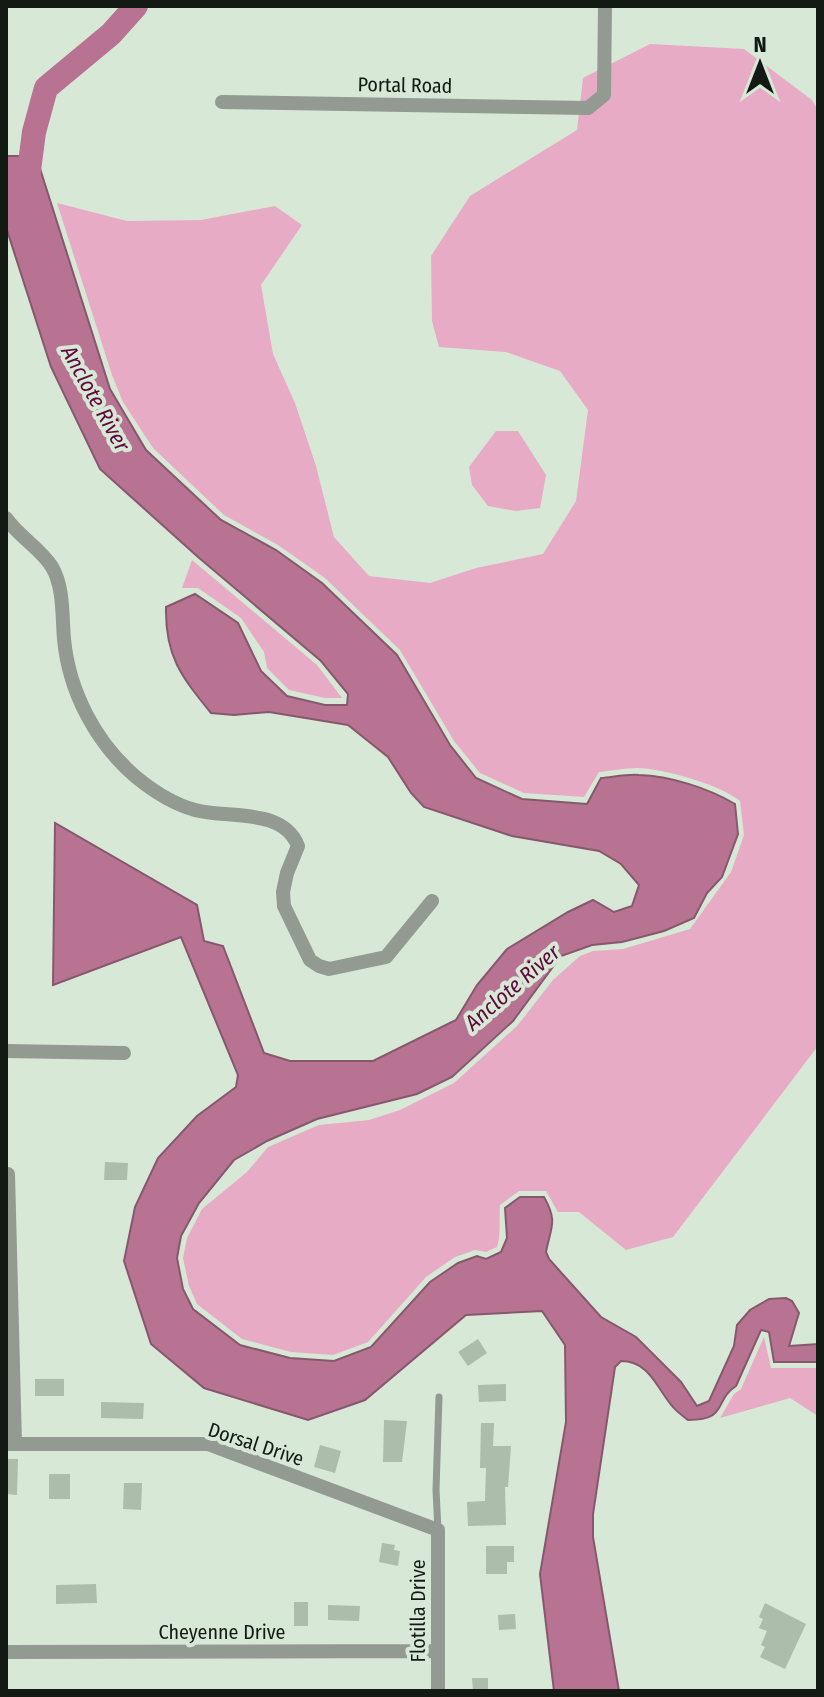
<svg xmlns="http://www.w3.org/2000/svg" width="824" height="1697" viewBox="0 0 824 1697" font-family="'Fira Sans Condensed',sans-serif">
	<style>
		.green { fill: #e7abc6 }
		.water { fill: #b87393; stroke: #86586d; stroke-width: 2 }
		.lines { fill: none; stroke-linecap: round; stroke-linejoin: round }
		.river { stroke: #b87393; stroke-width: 24 }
		.building { fill: #acbdac }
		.service { stroke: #929a92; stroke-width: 7 }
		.minor { stroke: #929a92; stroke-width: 14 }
		.labels { text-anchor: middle; stroke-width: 8; stroke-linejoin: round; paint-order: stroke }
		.street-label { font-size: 20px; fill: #131913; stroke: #d7e8d6 }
		.water-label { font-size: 22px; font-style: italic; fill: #5e083c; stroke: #d7e8d6 }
	</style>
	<rect width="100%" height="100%" fill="#d7e8d6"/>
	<path class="green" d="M 650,44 L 744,49 L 812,100 L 818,110 L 818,1046 L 673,1237 L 626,1250 L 579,1212 L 558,1212 L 546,1191 L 519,1191 L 500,1205 C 499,1216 501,1238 497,1247 L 486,1252 L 475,1250 L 455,1257 L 426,1277 L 368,1342 L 333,1355 L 291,1352 L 242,1339 L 197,1304 L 189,1286 L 183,1258 L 187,1238 L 202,1209 L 247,1172 L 268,1147 L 319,1125 L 369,1120 L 400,1110 L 454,1083 L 517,1026 L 553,980 L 580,956 L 593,951 L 623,949 L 690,929 L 731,872 L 744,835 L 740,801 C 721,785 662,768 637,768 C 625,768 611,771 599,772 L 584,797 L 524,793 L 480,773 L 454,741 L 400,650 L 325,578 L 278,545 L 224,515 L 153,448 L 123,402 L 112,375 L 57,203 L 127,221 L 201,220 L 275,206 L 302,225 L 261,285 L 273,354 L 295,403 L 316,466 L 334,537 L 369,576 L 430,583 L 476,568 L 543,554 L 576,501 L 588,410 L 560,371 L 506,352 L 439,347 L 432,321 L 431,256 L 470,196 L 577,130 L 583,78 Z
		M 496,431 L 518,431 L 546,475 L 540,508 L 516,511 L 488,506 L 472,485 L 469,467 Z
		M 192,560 L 317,665 L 342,698 L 325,698 L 289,690 L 267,668 L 264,652 L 241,618 L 198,588 L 182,588 Z
		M 764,1337 L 771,1368 L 818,1368 L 818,1416 L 790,1398 L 720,1418 L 734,1394 L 741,1389 Z"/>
	<path class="water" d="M 6,156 L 36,156 L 110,389 L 146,450 L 221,520 L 276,550 L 322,583 L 397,655 L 450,745 L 476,778 L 522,799 L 587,804 L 601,778 C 613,777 627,774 639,775 C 670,776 708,788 735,804 L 738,834 L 722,877 L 707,893 L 694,918 L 664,931 L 622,942 L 592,945 L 561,956 L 513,1021 L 452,1077 L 417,1094 L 317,1119 L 267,1141 L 234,1160 L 199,1203 L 181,1236 L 177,1258 L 183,1289 L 193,1309 L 240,1345 L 290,1358 L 334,1361 L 371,1347 L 430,1282 L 458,1263 L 477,1256 L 486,1259 L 501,1252 L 507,1238 L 505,1208 L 520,1197 L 544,1197 C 558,1222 551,1226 546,1252 L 549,1259 L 601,1317 L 636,1337 L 681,1382 L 697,1406 L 709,1401 L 734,1346 L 737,1325 L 750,1310 L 769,1299 L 786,1298 L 792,1301 L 799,1313 L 789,1346 L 818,1344 L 818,1362 L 774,1362 L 769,1332 L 761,1330 L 736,1386 C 713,1401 729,1420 688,1420 C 683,1416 677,1412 673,1407 C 657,1389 650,1361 621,1361 L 615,1367 L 593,1514 L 593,1537 L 619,1691 L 554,1691 L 540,1574 L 566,1422 L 565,1345 L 542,1311 L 466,1315 L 365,1400 L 308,1420 L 204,1388 L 151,1344 L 124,1261 L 135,1207 L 158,1158 L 197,1116 L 236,1087 L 238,1075 L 181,937 L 53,985 L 55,823 L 197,905 L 204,941 L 223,946 L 264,1053 L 290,1061 L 373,1061 L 456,1020 L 477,985 L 507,949 L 568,912 L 593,900 L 614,912 L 632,906 L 639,885 L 621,864 L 599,851 L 512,836 L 424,807 L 411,793 L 388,757 L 348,725 L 269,712 L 234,715 L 211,713 C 181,676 165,656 166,607 L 195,594 L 238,623 L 261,671 L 287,696 L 325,705 L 347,705 L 348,694 L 321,661 L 198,557 L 100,469 L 51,367 L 6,227 Z"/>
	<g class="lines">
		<path class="river" d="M 27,186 L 34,132 L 46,88 L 111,34 L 136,6"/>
	</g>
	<path class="building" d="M 105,1162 L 128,1163 L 127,1180 L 104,1180 Z
		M 478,1339 L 487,1353 L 468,1366 L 458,1352 Z
		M 35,1379 L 64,1379 L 64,1396 L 35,1396 Z
		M 506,1384 L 506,1401 L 479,1402 L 478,1385 Z
		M 101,1402 L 144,1403 L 143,1419 L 101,1418 Z
		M 384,1420 L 407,1421 L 402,1462 L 383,1462 Z
		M 481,1423 L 494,1423 L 493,1446 L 511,1446 L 508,1487 L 505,1487 L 506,1525 L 468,1526 L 467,1502 L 485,1501 L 486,1468 L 480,1468 Z
		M 320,1445 L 341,1451 L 335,1473 L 314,1467 Z
		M 6,1459 L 18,1459 L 17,1495 L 6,1494 Z
		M 49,1474 L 70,1474 L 70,1499 L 49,1499 Z
		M 124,1483 L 142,1483 L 141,1510 L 123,1509 Z
		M 382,1543 L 395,1545 L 394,1550 L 400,1551 L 398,1566 L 379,1562 Z
		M 486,1546 L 514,1546 L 514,1562 L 507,1562 L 507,1574 L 486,1574 Z
		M 96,1584 L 97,1603 L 56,1604 L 56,1585 Z
		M 294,1602 L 308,1602 L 308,1626 L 294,1626 Z
		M 765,1603 L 806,1624 L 785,1669 L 760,1657 L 765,1647 L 761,1645 L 767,1631 L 759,1628 L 763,1619 L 759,1617 Z
		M 328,1605 L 360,1606 L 359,1621 L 328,1620 Z
		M 515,1614 L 516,1629 L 499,1630 L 498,1615 Z
		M 472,1678 L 488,1678 L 488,1691 L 473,1691 Z"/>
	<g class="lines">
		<path class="service" d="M 438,1530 L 436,1490 L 439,1397"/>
		<path class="minor" d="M 222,102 L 588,108 L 604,95 L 605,6
			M 6,518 C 18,536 41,549 52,567 C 64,587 62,617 64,639 C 69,692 96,743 136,777 C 153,791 173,804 195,810 C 227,819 283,807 298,846 L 287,873 L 283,892 L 284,906 L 310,960 L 319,966 L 329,969 L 386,957 L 432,901
			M 6,1051 L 124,1053
			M 8,1174 L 15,1444
			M 6,1444 L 208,1444 L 438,1530 L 438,1691
			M 6,1652 L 438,1651"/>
	</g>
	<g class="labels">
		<g class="street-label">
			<text transform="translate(405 85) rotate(1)" y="7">Portal Road</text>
			<text transform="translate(256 1444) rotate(18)" y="7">Dorsal Drive</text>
			<text transform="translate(418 1611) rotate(-90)" y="7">Flotilla Drive</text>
			<text x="222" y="1639">Cheyenne Drive</text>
		</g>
		<g class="water-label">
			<text transform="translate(96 398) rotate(61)" y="8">Anclote River</text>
			<text transform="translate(512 987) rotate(-41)" y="8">Anclote River</text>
		</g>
	</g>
	<rect width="824" height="1697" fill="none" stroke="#131913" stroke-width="16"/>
	<g transform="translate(760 64)" stroke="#d7e8d6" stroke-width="6" paint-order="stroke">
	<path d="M0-6L14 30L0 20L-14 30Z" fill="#131913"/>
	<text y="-12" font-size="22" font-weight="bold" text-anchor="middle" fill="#131913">N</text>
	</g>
</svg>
